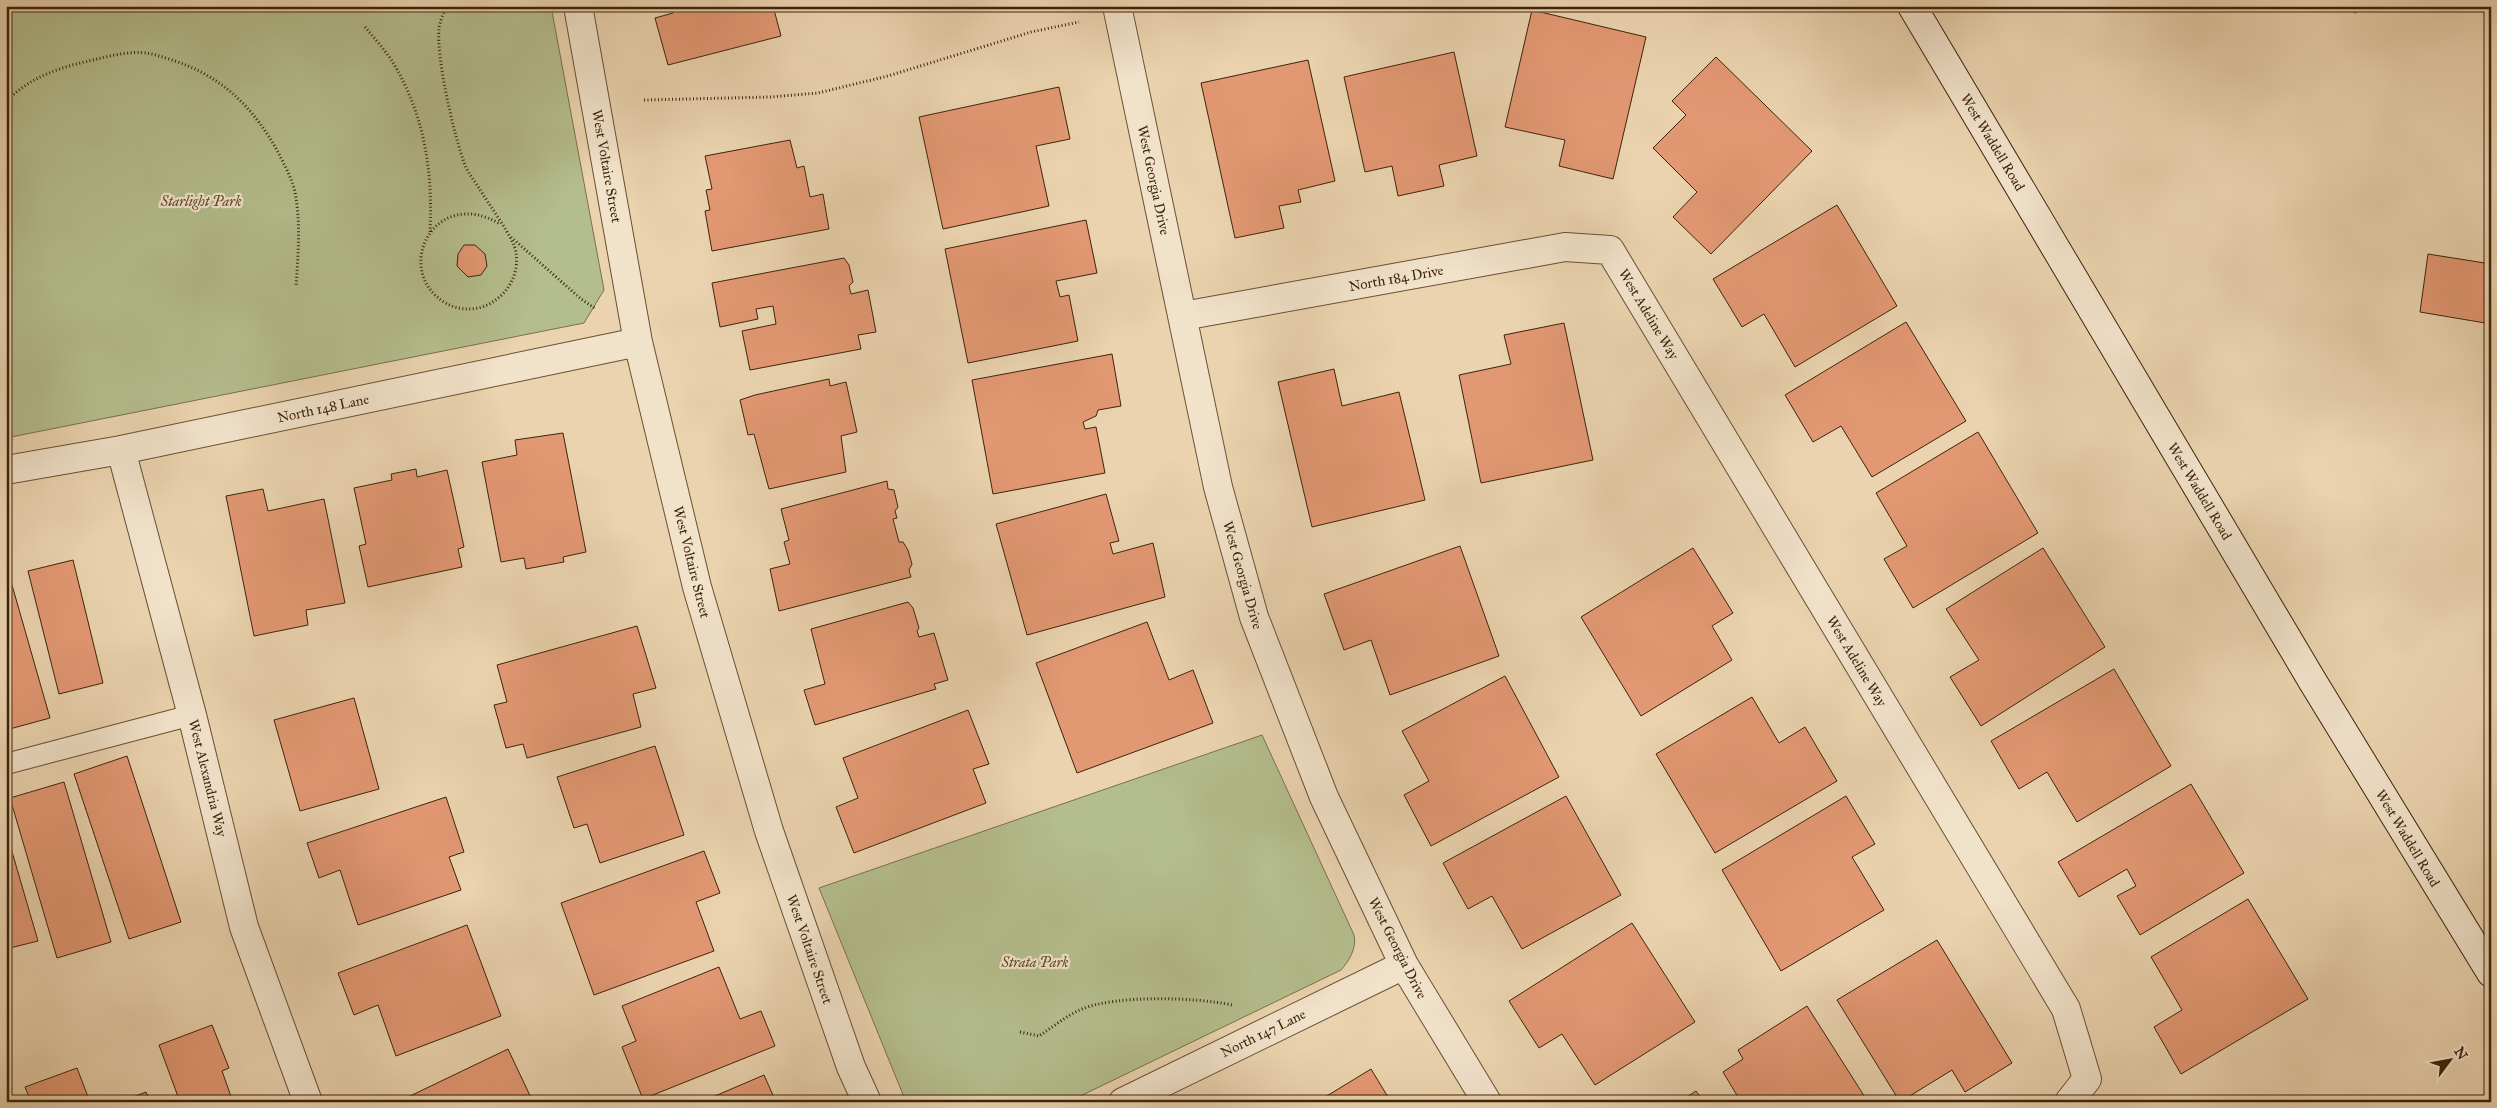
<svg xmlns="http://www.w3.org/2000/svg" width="2497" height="1108" viewBox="0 0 2497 1108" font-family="'IM FELL Great Primer',serif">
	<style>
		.green { fill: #b4bd8c; stroke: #79704c }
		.building { fill: #e29873; stroke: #3e230b }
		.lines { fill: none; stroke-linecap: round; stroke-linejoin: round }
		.service-casing { stroke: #694f34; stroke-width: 22 }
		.minor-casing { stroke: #694f34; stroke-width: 30 }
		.secondary-casing { stroke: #3e230b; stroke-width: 30 }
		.path { stroke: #3e230b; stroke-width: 3; stroke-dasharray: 1 2.5; stroke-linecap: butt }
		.service { stroke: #f1e2ca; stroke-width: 20 }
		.minor { stroke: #f1e2ca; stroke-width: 28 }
		.secondary { stroke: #f1e2ca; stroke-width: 28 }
		.labels { text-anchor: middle; stroke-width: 4.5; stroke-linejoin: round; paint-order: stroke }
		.street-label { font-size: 14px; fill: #3e230b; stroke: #f1e2ca }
		.park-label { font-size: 14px; font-style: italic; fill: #5c4a2b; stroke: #f1e2ca }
	</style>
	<rect width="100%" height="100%" fill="#ead3ae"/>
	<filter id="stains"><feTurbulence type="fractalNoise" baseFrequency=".004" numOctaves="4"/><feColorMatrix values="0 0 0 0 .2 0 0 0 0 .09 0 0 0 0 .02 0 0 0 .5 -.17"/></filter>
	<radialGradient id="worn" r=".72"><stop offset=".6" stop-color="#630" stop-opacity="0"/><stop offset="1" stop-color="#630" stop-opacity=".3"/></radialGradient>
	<path class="green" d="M 6,6 L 551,6 L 604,290 L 584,323 L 6,438 Z
		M 1262,735 L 1354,935 C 1357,948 1349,961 1341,970 L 1068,1102 L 906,1102 L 819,888 Z"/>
	<path class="building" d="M 671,6 L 773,6 L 781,36 L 668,65 L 655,18 L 673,13 Z
		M 920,6 L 945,6 L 922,12 Z
		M 2338,6 L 2359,6 L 2356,13 Z
		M 1532,10 L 1646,37 L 1613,179 L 1559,166 L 1565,140 L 1505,127 Z
		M 1454,52 L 1477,156 L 1439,165 L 1444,186 L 1398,196 L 1392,166 L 1365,172 L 1344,77 Z
		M 1716,57 L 1812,151 L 1711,254 L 1673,217 L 1697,192 L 1653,148 L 1686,115 L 1672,101 Z
		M 1308,60 L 1335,181 L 1298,190 L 1301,202 L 1279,206 L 1284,228 L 1235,238 L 1201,83 Z
		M 1059,87 L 1070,139 L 1036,146 L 1049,206 L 943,229 L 919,117 Z
		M 790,140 L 797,168 L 804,166 L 810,197 L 823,194 L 829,229 L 712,251 L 705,211 L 710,210 L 706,190 L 712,189 L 705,156 Z
		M 1837,205 L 1897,306 L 1795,367 L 1764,314 L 1742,327 L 1713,279 Z
		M 1086,220 L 1097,273 L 1056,281 L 1060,297 L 1069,295 L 1078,341 L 968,363 L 945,249 Z
		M 464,245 L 475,245 L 485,254 L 487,266 L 481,275 L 468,277 L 457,266 L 458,254 Z
		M 2428,254 L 2491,264 L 2491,324 L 2420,312 Z
		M 844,258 L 849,265 L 853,282 L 849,286 L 851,294 L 868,290 L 876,332 L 858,335 L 861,349 L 750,370 L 742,331 L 776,324 L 773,306 L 756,309 L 758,319 L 720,327 L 712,283 Z
		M 1906,322 L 1966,421 L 1872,477 L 1841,426 L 1813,442 L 1785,395 Z
		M 1564,323 L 1593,460 L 1481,483 L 1459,375 L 1511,364 L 1504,335 Z
		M 1112,354 L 1121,406 L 1098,410 L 1096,416 L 1083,422 L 1085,429 L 1096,427 L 1105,473 L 993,494 L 972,380 Z
		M 1334,369 L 1342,406 L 1399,392 L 1425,500 L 1312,527 L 1278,382 Z
		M 829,379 L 830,386 L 846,382 L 857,432 L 841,436 L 846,472 L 769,489 L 754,434 L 748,435 L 740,400 L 755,395 Z
		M 1978,432 L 2038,533 L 1913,608 L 1884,559 L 1907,546 L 1876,493 Z
		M 563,433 L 586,552 L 563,557 L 564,562 L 526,569 L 524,558 L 501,562 L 482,462 L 517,455 L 515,440 Z
		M 416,469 L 417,477 L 447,470 L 464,547 L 458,549 L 462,567 L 368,587 L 359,546 L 366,544 L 354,488 L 392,480 L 391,474 Z
		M 887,481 L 888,489 L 894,490 L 898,507 L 895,511 L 897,518 L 893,519 L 899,542 L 903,542 L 908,550 L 912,564 L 909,570 L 911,577 L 779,611 L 770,569 L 790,564 L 784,542 L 789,540 L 781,509 Z
		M 263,489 L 268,511 L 324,499 L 345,603 L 306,610 L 308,625 L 254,636 L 226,496 Z
		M 1106,494 L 1119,541 L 1110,543 L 1113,554 L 1153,543 L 1165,597 L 1027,635 L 996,524 Z
		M 1460,546 L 1499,656 L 1390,695 L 1371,640 L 1344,650 L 1324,594 Z
		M 1693,548 L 1733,613 L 1712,626 L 1732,660 L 1641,716 L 1581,617 Z
		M 2043,548 L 2105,647 L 1981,726 L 1950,677 L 1979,660 L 1946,609 Z
		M 73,560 L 103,683 L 59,694 L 28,571 Z
		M 6,564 L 50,718 L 6,730 Z
		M 908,602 L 913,608 L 919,628 L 917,631 L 919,637 L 934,633 L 948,680 L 934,684 L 936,689 L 815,725 L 804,690 L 825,684 L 811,629 Z
		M 1147,622 L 1169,680 L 1193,670 L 1213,723 L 1077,773 L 1036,663 Z
		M 637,626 L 656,688 L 633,694 L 641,727 L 527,758 L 523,744 L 506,748 L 494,705 L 507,702 L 497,665 Z
		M 2114,669 L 2171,766 L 2077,822 L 2047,772 L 2019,789 L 1991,741 Z
		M 1505,676 L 1559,777 L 1431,846 L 1404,795 L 1429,781 L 1402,731 Z
		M 1752,697 L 1779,743 L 1805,727 L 1837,781 L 1715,853 L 1656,754 Z
		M 354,698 L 379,789 L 300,811 L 274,720 Z
		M 968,710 L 989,764 L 973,769 L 986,803 L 854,853 L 836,807 L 858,798 L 843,758 Z
		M 655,746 L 684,835 L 600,863 L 587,824 L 574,828 L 557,777 Z
		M 127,756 L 181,922 L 129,939 L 74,774 Z
		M 64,782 L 111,942 L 57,958 L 10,798 Z
		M 2191,784 L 2244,873 L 2140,935 L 2117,896 L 2136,886 L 2127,869 L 2079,897 L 2058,862 Z
		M 1566,796 L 1621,895 L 1522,949 L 1492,896 L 1468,909 L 1443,863 Z
		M 1846,796 L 1875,844 L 1852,857 L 1884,910 L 1781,971 L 1722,870 Z
		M 446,797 L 464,852 L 449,857 L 461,890 L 358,925 L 340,870 L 319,878 L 307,843 Z
		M 6,831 L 38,941 L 6,949 Z
		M 704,851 L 720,893 L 696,902 L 714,951 L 594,995 L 561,903 Z
		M 2248,899 L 2308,999 L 2181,1074 L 2154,1027 L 2182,1010 L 2151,957 Z
		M 1632,923 L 1695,1022 L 1595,1085 L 1562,1034 L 1539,1048 L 1509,1001 Z
		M 467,925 L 501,1016 L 396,1056 L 378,1005 L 354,1015 L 338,973 Z
		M 1937,940 L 2012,1063 L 1965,1092 L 1952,1070 L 1900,1102 L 1837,1000 Z
		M 719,967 L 740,1019 L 761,1011 L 775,1046 L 643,1099 L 622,1047 L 636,1041 L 622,1006 Z
		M 1807,1006 L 1868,1102 L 1741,1102 L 1723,1072 L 1743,1059 L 1738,1050 Z
		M 212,1025 L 229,1068 L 222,1071 L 233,1102 L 180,1102 L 159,1045 Z
		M 508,1049 L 533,1102 L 411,1102 L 408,1097 Z
		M 77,1068 L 90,1102 L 31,1102 L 25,1087 Z
		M 1371,1069 L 1391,1102 L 1317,1102 Z
		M 764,1075 L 776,1102 L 701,1102 Z
		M 1696,1091 L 1704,1102 L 1679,1102 Z
		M 146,1092 L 150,1102 L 120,1102 Z"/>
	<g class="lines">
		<defs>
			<path id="service" d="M 6,764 L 192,715"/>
			<path id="minor" d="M 578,6 L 638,342 L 697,587 L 769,831 L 851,1067 L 867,1102
				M 1117,6 L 1218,487 L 1254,617 L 1324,797 L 1404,965 L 1487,1102
				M 1183,316 L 1565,247 L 1610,250 L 2066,1009 L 2087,1079 L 2069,1102
				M 121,450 L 192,715 L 244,927 L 308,1102
				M 6,470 L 121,450 L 638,342
				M 1123,1102 L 1404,965"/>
			<path id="secondary" d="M 1912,6 L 2313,682 L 2491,973"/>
		</defs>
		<use href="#service" class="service-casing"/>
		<use href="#minor" class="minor-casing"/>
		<use href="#secondary" class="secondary-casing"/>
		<path class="path" d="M 446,6 C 444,13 440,21 439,28 C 436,58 454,136 465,165 C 468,173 474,180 479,188 C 487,202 515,239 516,253 C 522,291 480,324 444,302 C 392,269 435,185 500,224
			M 365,27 C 375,39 387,52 395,66 C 425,118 433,173 430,232
			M 644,100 L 770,97 L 818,93 L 888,76 L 1031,32 L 1079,22
			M 6,102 C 29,77 61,67 93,60 C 110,56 128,51 146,53 C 155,54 165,58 175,61 C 223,77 255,109 279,154 C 285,166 292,179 295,192 C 301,223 298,256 296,287
			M 511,237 L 581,299 L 596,309
			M 1020,1032 L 1039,1036 C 1053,1027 1067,1015 1082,1009 C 1116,995 1195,997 1232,1005"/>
		<use href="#service" class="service"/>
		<use href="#minor" class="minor"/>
		<use href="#secondary" class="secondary"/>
	</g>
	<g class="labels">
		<g class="street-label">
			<text transform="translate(1993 142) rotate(59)" y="5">West Waddell Road</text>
			<text transform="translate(607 166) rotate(80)" y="5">West Voltaire Street</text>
			<text transform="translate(1154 180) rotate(78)" y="5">West Georgia Drive</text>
			<text transform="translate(1396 278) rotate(-10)" y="5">North 184 Drive</text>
			<text transform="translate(1649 314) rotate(59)" y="5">West Adeline Way</text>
			<text transform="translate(323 408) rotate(-12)" y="5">North 148 Lane</text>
			<text transform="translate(2200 491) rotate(59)" y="5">West Waddell Road</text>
			<text transform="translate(692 562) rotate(76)" y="5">West Voltaire Street</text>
			<text transform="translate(1243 575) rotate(74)" y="5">West Georgia Drive</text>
			<text transform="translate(1857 661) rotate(59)" y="5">West Adeline Way</text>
			<text transform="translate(208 778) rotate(76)" y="5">West Alexandria Way</text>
			<text transform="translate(2408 838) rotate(59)" y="5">West Waddell Road</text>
			<text transform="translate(1398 948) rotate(63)" y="5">West Georgia Drive</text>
			<text transform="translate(810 949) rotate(71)" y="5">West Voltaire Street</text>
			<text transform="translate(1263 1033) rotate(-26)" y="5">North 147 Lane</text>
		</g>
		<g class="park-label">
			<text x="201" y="206">Starlight Park</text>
			<text x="1035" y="967">Strata Park</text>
		</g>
	</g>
	<rect width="2497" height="1108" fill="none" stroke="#ead3ae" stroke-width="25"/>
	<rect x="8" y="8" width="2482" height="1093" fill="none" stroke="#3e230b" stroke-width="2.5"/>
	<rect x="12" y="12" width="2472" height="1083" fill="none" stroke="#3e230b"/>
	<g transform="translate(2450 1060) rotate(58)" stroke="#f1e2ca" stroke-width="4" paint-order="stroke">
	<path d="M0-4L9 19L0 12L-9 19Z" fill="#3e230b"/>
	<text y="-8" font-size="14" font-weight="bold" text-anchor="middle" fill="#3e230b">N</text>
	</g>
	<rect width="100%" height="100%" filter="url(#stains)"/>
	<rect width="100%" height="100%" fill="url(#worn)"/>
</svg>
